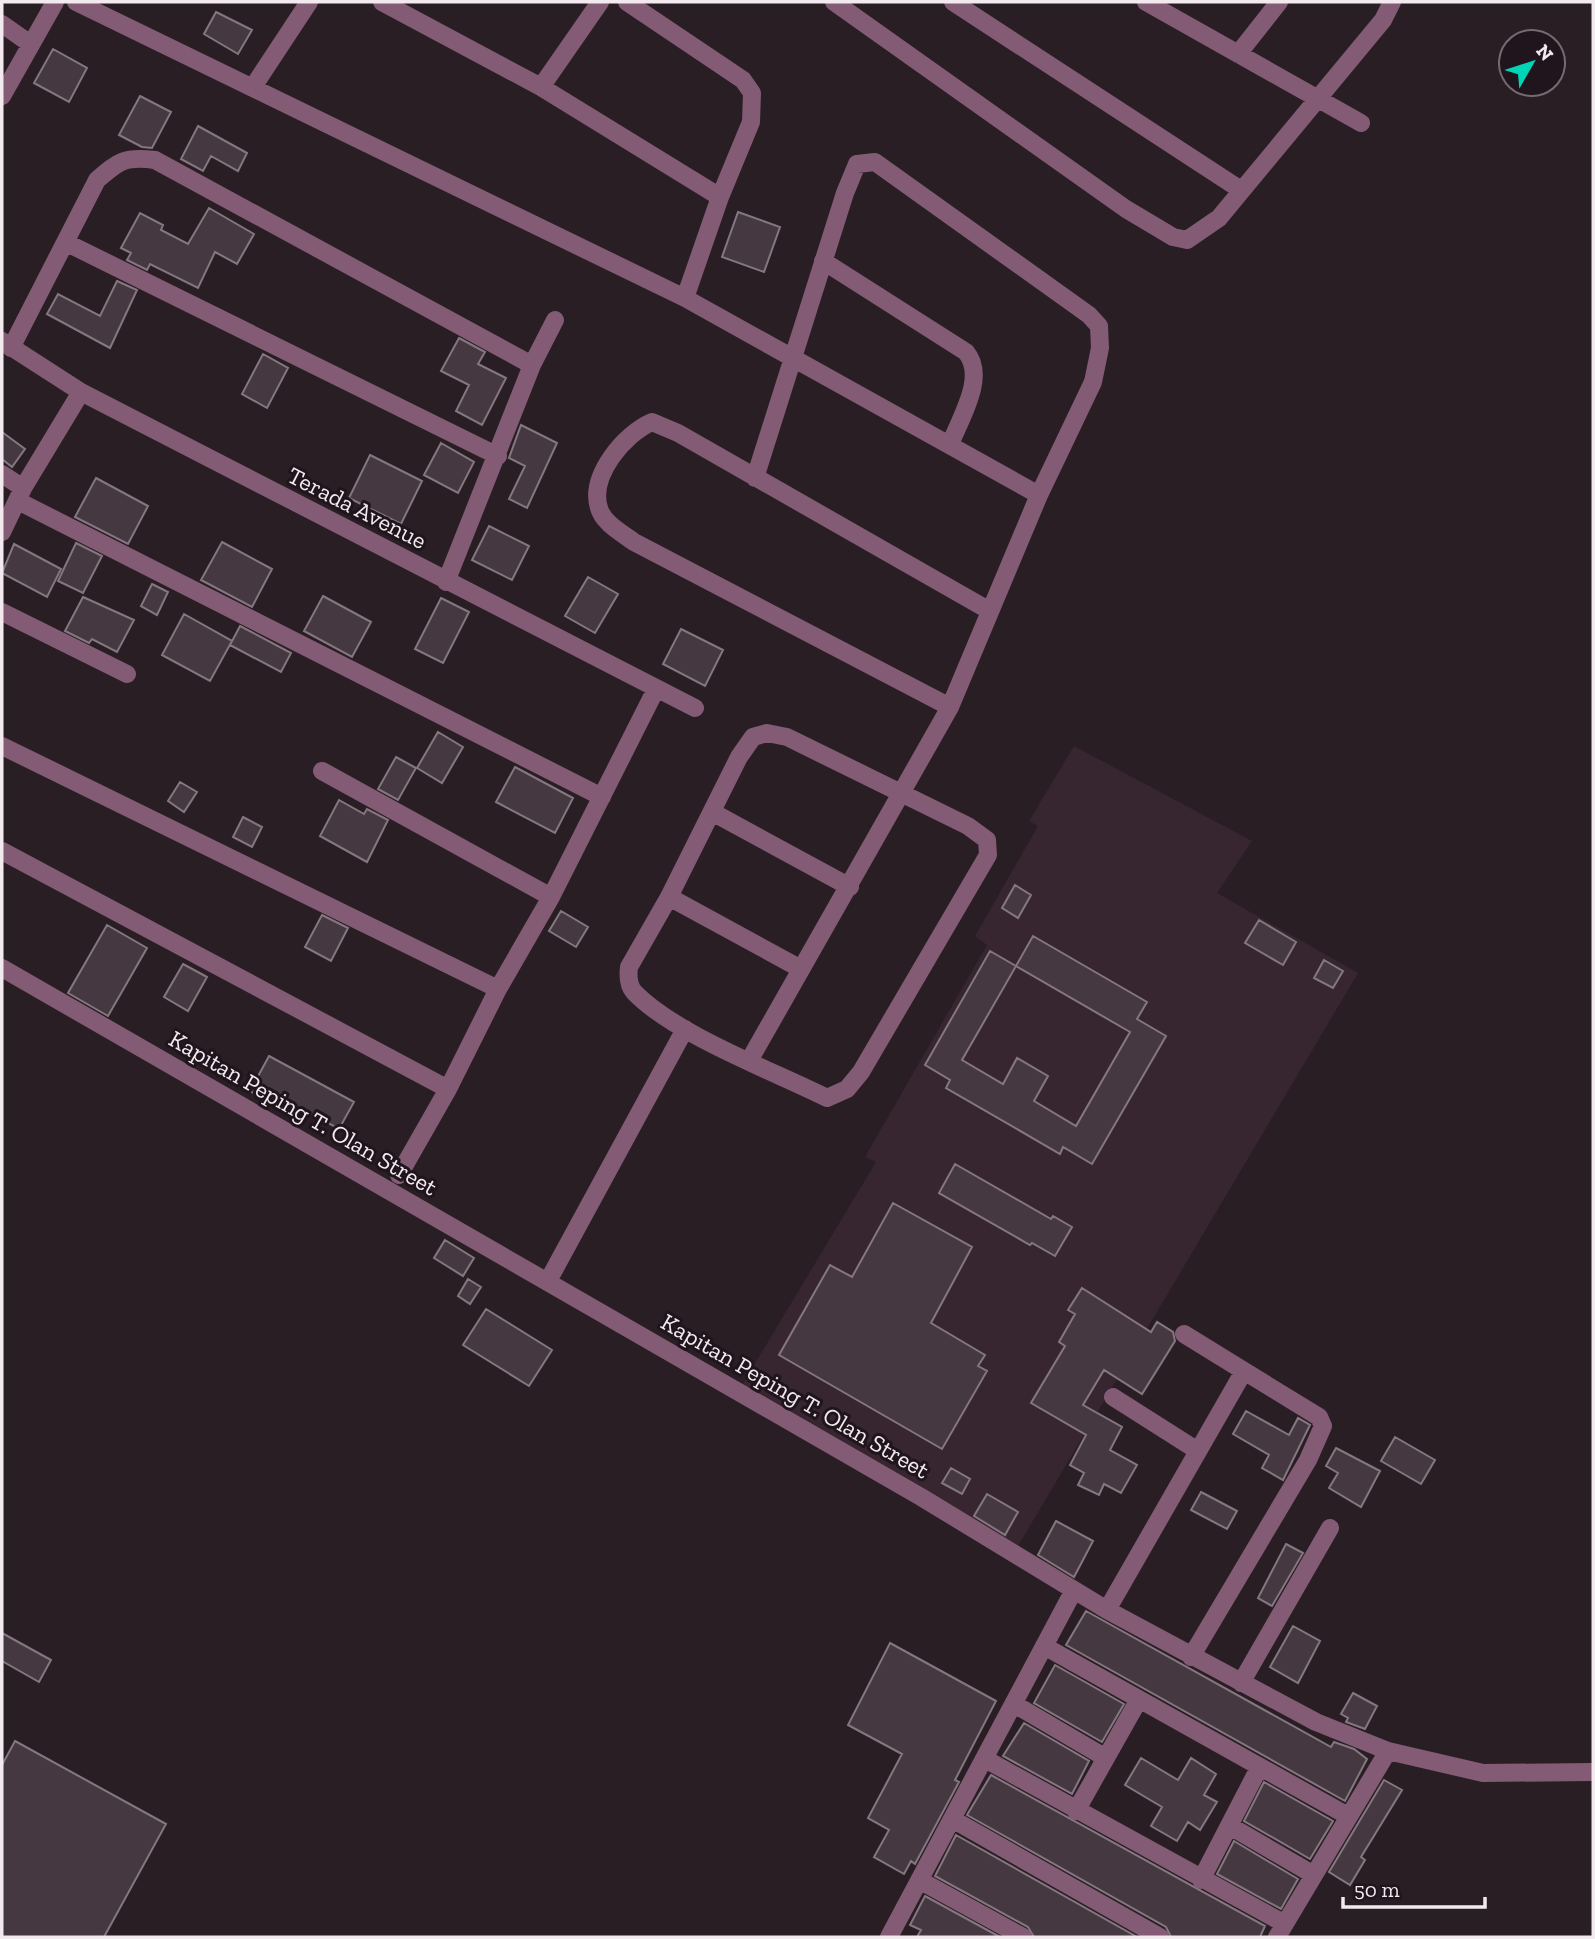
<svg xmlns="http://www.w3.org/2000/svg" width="1595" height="1939" viewBox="0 0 1595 1939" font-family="'Zilla Slab',serif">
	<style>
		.built { fill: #372530 }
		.building { fill: #453840; stroke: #857780; stroke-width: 2; fill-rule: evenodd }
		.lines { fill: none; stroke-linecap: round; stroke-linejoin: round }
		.minor { stroke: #835b75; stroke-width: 18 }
		.labels { text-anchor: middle; stroke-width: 6; stroke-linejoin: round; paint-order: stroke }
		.street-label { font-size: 24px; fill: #f2eaef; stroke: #20151c }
	</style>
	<rect width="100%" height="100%" fill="#2a1e25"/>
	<path class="built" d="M 1074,746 L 1252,841 L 1217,893 L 1358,973 L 1018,1546 L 742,1385 L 876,1162 L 865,1157 L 987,945 L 975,936 L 1038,826 L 1029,821 Z"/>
	<path class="building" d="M 216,12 L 252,30 L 238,54 L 204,34 Z
		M 53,49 L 87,68 L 69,102 L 34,83 Z
		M 140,96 L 171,112 L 152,148 L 142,147 L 119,135 Z
		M 198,126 L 247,153 L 238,171 L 211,156 L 203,171 L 181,159 Z
		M 209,208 L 254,234 L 237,264 L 215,252 L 198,288 L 150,264 L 147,270 L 127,260 L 131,253 L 121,248 L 140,213 L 163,225 L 161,230 L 188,244 Z
		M 738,212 L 780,227 L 764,272 L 722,257 Z
		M 117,281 L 137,290 L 110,348 L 47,314 L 58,294 L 100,316 Z
		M 459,338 L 485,352 L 478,364 L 506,378 L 482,425 L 456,411 L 469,385 L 441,371 Z
		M 263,354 L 288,368 L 267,408 L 242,394 Z
		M 521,425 L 557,443 L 527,508 L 509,499 L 525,466 L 509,458 Z
		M 2,432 L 25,449 L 12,467 L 2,459 Z
		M 441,443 L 474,462 L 458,493 L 424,475 Z
		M 370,455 L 422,481 L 401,524 L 349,498 Z
		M 96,478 L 148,506 L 128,544 L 75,517 Z
		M 489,526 L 529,546 L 512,580 L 472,560 Z
		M 222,542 L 272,569 L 252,607 L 201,580 Z
		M 76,543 L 102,556 L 83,593 L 58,581 Z
		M 14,544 L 61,569 L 47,597 L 2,573 Z
		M 588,577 L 618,594 L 595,633 L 565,616 Z
		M 152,584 L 168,592 L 157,615 L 141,606 Z
		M 323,596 L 371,622 L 352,657 L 304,631 Z
		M 83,597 L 134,620 L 117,652 L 92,639 L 89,643 L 65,631 Z
		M 441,598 L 469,612 L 443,663 L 415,649 Z
		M 184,614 L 232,641 L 210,681 L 162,655 Z
		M 240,626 L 291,653 L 281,672 L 230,645 Z
		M 681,629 L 723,650 L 705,686 L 663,664 Z
		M 438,732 L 463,747 L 442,783 L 417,768 Z
		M 396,757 L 416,768 L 398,800 L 378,789 Z
		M 515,767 L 573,798 L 555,833 L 496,802 Z
		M 180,782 L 197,792 L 184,812 L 168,801 Z
		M 339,800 L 364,814 L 367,809 L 388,820 L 367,862 L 320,836 Z
		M 243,817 L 262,827 L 252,847 L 233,837 Z
		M 1015,885 L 1031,895 L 1018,918 L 1002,908 Z
		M 561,911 L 588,927 L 576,947 L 549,931 Z
		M 322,915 L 348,928 L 331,961 L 305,947 Z
		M 1259,920 L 1296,942 L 1283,965 L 1245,943 Z
		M 107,925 L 147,948 L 108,1016 L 68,993 Z
		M 1033,936 L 1147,1002 L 1137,1019 L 1166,1036 L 1092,1164 L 1063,1147 L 1060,1154 L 946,1088 L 950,1080 L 925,1065 L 990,951 L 1016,966 ZM 1016,966 L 1130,1032 L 1076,1126 L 1034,1101 L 1048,1076 L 1017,1058 L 1003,1084 L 962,1060 Z
		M 1324,960 L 1343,971 L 1333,988 L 1314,978 Z
		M 183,964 L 207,977 L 188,1011 L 164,997 Z
		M 269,1056 L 354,1102 L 339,1129 L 301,1108 L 296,1117 L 250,1091 Z
		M 955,1164 L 1051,1219 L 1053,1216 L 1072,1227 L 1055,1256 L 1032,1243 L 1030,1245 L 939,1193 Z
		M 893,1203 L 972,1247 L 931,1323 L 985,1355 L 978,1366 L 987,1371 L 942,1449 L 779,1355 L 830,1265 L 852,1277 Z
		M 445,1240 L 474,1258 L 463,1276 L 434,1258 Z
		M 468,1279 L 481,1287 L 470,1304 L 458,1296 Z
		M 1082,1288 L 1151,1332 L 1157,1322 L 1173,1332 L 1175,1341 L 1142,1394 L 1104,1370 L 1083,1405 L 1122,1427 L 1110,1450 L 1137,1465 L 1121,1493 L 1104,1484 L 1099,1495 L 1078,1485 L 1084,1473 L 1070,1465 L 1086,1435 L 1031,1403 L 1065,1346 L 1059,1342 L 1075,1314 L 1068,1310 Z
		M 486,1309 L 552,1350 L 529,1386 L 463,1345 Z
		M 1246,1411 L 1289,1435 L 1298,1418 L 1310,1425 L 1283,1480 L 1262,1468 L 1269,1455 L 1233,1434 Z
		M 1395,1437 L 1435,1460 L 1421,1484 L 1381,1461 Z
		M 1336,1448 L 1380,1471 L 1361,1507 L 1329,1488 L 1338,1473 L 1326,1466 Z
		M 951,1468 L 970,1479 L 962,1494 L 942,1483 Z
		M 1201,1492 L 1237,1511 L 1227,1529 L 1191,1510 Z
		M 987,1494 L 1018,1512 L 1005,1535 L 974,1516 Z
		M 1056,1521 L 1093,1541 L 1074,1577 L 1038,1555 Z
		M 1286,1544 L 1303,1553 L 1272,1606 L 1258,1598 Z
		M 1086,1611 L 1331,1747 L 1334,1742 L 1354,1749 L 1367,1759 L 1345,1801 L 1066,1645 Z
		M 1293,1626 L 1320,1641 L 1298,1683 L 1270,1667 Z
		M 2,1633 L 51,1660 L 39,1682 L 2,1661 Z
		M 890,1643 L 996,1701 L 955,1780 L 959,1782 L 915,1864 L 911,1861 L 904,1874 L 874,1857 L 889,1830 L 868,1818 L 902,1754 L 848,1725 Z
		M 1055,1665 L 1124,1704 L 1102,1742 L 1034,1703 Z
		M 1353,1693 L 1377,1706 L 1365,1729 L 1346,1722 L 1348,1718 L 1341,1714 Z
		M 1024,1723 L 1089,1761 L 1072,1794 L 1003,1756 Z
		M 15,1741 L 166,1824 L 104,1937 L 2,1937 L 2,1765 Z
		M 1141,1758 L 1178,1780 L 1191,1758 L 1216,1774 L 1204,1795 L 1217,1802 L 1200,1830 L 1188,1822 L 1177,1841 L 1151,1826 L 1162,1807 L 1125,1785 Z
		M 991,1775 L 1265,1926 L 1260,1937 L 1171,1937 L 1166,1927 L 967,1815 Z
		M 1384,1780 L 1402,1790 L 1361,1857 L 1365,1860 L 1350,1885 L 1329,1872 Z
		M 1264,1782 L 1333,1821 L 1310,1859 L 1244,1821 Z
		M 956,1835 L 1137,1937 L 1034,1937 L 1028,1927 L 935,1876 Z
		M 1234,1841 L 1298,1879 L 1281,1909 L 1217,1874 Z
		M 925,1896 L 1000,1937 L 917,1937 L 921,1930 L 910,1925 Z"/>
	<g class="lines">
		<path class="minor" d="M 76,2 L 685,298 L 1039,495
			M 382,2 L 541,87 L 720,197
			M 627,2 L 743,80 L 752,93 L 751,122 L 720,197 L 685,298
			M 834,2 L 1126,209 L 1173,237 L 1187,240 L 1219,218 L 1383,20 L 1392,2
			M 953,2 L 1241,190
			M 1146,2 L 1361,123
			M 2,24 L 29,43
			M 1238,54 L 1279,2
			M 253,87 L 309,2
			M 541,87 L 600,2
			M 2,96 L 55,2
			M 67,243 L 498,456
			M 823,261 L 966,352 C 987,377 960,418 950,445
			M 2,341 L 81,392 L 695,708
			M 11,348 L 97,180 C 119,161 125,156 155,160 L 532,365
			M 2,474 L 23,488
			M 18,501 L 602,797
			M 2,532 L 23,488 L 81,392
			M 446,582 L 532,365 L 555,320
			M 2,612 L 127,674
			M 950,707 L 634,542 C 622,533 603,523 599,508 C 589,476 624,434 652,422 L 678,433 L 990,611
			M 767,733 L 787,737 L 968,826 L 987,840 L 988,855 L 861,1072 L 847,1089 L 827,1098 C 773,1071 674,1034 634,992 C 628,985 628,975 629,967 L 669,897 L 739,757 L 753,737 Z
			M 2,746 L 498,989
			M 322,771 L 551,897
			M 712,812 L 850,887
			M 2,851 L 448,1089
			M 669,897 L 801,969
			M 2,968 L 921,1497 L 1107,1610 L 1316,1722 L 1388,1751 L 1483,1773 L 1593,1772
			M 749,1061 L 950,707 L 1039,495 L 1093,382 L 1100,348 L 1099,326 L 1089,315 L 875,162 L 857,164 L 845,193 L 755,478
			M 399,1175 L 448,1089 L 498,989 L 551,897 L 656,689
			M 548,1281 L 685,1029
			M 1184,1334 L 1244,1371
			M 1113,1397 L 1198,1451
			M 1107,1610 L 1244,1371 L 1319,1417 L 1323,1426 L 1308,1460 L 1191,1657
			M 1044,1646 L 1348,1816
			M 1241,1683 L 1330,1528
			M 1014,1704 L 1106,1758
			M 985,1759 L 1285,1924
			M 1076,1811 L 1138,1701
			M 952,1819 L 1160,1937
			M 1230,1826 L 1314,1875
			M 1201,1880 L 1259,1768
			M 921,1881 L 1023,1937
			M 889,1937 L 1074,1590
			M 1277,1937 L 1388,1751"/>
	</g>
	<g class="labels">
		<g class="street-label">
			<text transform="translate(357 508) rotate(27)" y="8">Terada Avenue</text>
			<text transform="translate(303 1113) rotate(30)" y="8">Kapitan Peping T. Olan Street</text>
			<text transform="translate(795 1396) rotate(30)" y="8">Kapitan Peping T. Olan Street</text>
		</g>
	</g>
	<rect width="1595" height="1939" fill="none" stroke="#f2eaef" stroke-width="7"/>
	<g transform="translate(1532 63) rotate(51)"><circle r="33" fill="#20151c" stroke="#746a70" stroke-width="2"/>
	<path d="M0-5L12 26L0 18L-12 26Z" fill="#00d5b7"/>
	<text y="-10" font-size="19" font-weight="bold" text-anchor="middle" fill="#f2eaef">N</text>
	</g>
	<path d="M1343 1897v10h142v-10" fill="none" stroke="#f2eaef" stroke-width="3.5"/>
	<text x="1354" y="1897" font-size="21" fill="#f2eaef" stroke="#20151c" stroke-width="5" paint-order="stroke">50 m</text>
</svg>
